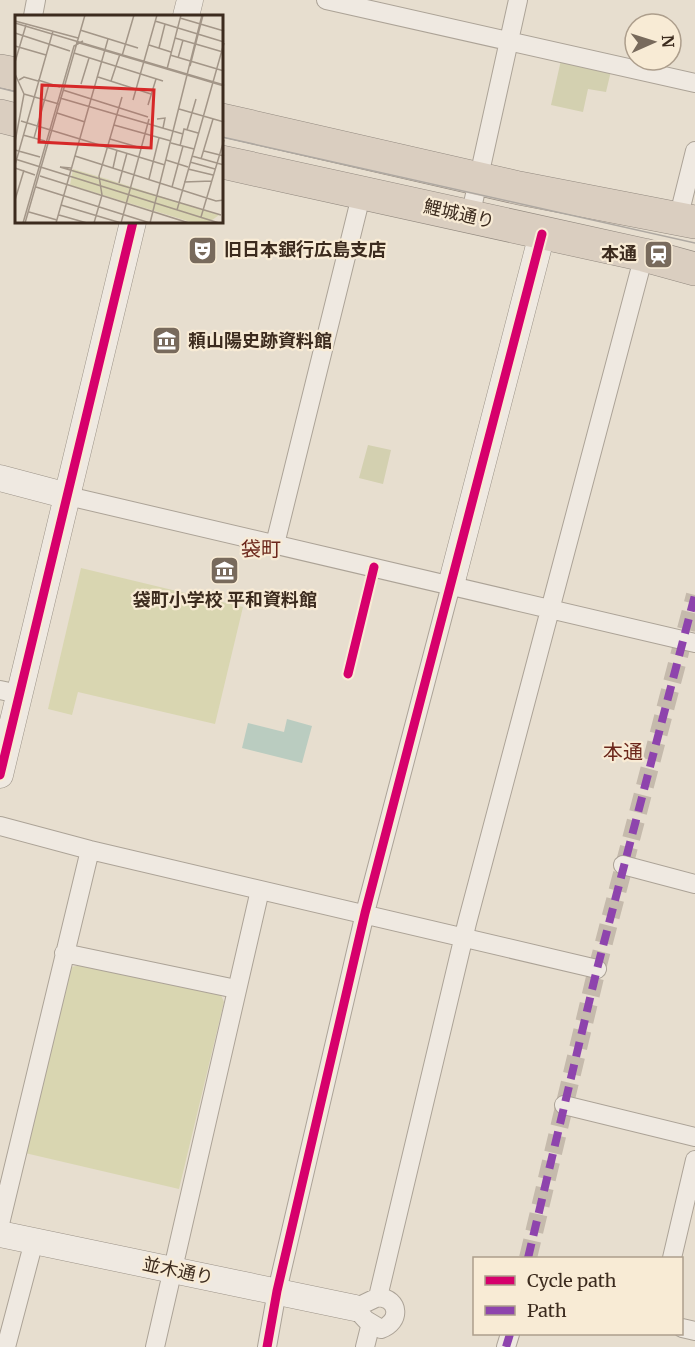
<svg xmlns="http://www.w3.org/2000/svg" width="695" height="1347" viewBox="0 0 695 1347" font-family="Merriweather,'Noto Sans JP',serif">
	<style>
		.green { fill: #d9d6b1 }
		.cemetery { fill: #d3d0b0 }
		.water { fill: #baccc0 }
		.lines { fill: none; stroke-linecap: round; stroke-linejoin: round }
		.street-tunnel { stroke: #c5baac; stroke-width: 18; stroke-dasharray: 18 9; stroke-linecap: butt }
		.street-casing { stroke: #aca397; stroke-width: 20 }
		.secondary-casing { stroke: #9c9388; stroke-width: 27 }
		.highway-casing { stroke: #92897f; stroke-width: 34 }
		.street { stroke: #efe9e1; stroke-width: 18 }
		.secondary { stroke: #efe9e1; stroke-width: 26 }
		.highway { stroke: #dacec0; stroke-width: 33 }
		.tram { stroke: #aea8a1; stroke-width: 1.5 }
		.quiet { stroke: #8e44ad; stroke-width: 8; stroke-dasharray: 15 8; stroke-linecap: butt }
		.cycleway-casing { stroke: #f8ebd5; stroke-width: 13 }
		.cycleway { stroke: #d6006c; stroke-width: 9 }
		.labels { text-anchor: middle; stroke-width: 4.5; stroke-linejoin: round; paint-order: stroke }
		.street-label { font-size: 18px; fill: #3c2b1e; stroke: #f8ebd5 }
		.poi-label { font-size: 18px; font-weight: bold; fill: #3c2b1e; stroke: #f8ebd5; text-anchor: start }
		.neighbourhood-label { font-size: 20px; fill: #6c271b; stroke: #f8ebd5 }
		.inset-road { fill: none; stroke: #a39688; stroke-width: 1.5 }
		.view { fill: #d62828; fill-opacity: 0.15; stroke: #d62828; stroke-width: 3 }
		.inset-edge { fill: none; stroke: #3c2b1e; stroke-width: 3 }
	</style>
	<rect width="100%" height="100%" fill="#e7decf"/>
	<path class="green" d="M 81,568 L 243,607 L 215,724 L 78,692 L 72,715 L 48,709 Z
		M 81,965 L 220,993 L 224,1002 L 179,1189 L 25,1153 L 71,967 Z"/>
	<path class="cemetery" d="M 561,60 L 611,71 L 606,92 L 588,89 L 583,112 L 551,105 Z
		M 368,445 L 391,450 L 383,484 L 359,478 Z"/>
	<path class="water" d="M 287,719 L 312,726 L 302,763 L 242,748 L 248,723 L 284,732 Z"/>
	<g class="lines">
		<path class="street-tunnel" d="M 528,1258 L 597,969 L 695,595"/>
		<defs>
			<path id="street" d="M 326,0 L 695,83
				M 33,16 L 36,0
				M 470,217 L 518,0
				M 678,219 L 695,151
				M 68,496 L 695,643
				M 275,544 L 362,192
				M 0,690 L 19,694
				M 0,826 L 90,850 L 597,969
				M 623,865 L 695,884
				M 64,953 L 236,989
				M 564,1105 L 695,1137
				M 0,1224 L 90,850
				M 672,1258 L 695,1160
				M 378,1297 L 467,923 L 644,255
				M 378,1297 C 400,1299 401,1322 381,1329 L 366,1320 L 355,1308 Z
				M 682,1328 L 695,1331
				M 6,1347 L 34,1241
				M 155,1347 L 260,890
				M 267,1347 L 277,1291 L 365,913 L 451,585
				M 365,1347 L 371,1323
				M 506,1347 L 510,1334"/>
			<path id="secondary" d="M 186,16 L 190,0
				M 0,478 L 68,496
				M 451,585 L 542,234
				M 0,775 L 133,222
				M 0,1234 L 355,1308"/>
			<path id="highway" d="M 0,71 L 16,74
				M 0,116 L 16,120
				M 222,120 L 519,188 L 695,222
				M 222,162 L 644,255 L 695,269"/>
		</defs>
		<use href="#street" class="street-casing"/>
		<use href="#secondary" class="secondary-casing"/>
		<use href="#highway" class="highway-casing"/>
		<use href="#street" class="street"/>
		<use href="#secondary" class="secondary"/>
		<use href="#highway" class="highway"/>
		<path class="tram" d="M 0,88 L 16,92
			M 222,137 L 695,243"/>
		<path class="quiet" d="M 528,1258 L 597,969 L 695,595
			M 506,1347 L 510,1334"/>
		<defs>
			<path id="cycleway" d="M 348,674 L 374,567
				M 0,775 L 133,222
				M 267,1347 L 277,1291 L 365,913 L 542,234"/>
		</defs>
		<use href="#cycleway" class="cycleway-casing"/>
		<use href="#cycleway" class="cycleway"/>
	</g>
	<defs>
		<symbol id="theatre-square" viewBox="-11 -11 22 22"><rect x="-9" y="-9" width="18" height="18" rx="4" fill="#786a5c" stroke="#f8ebd5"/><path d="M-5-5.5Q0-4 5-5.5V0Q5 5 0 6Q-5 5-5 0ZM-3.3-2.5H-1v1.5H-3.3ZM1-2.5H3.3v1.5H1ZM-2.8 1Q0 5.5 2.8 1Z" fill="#fff"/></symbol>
		<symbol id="station-square" viewBox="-11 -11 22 22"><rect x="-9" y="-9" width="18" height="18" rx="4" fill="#786a5c" stroke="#f8ebd5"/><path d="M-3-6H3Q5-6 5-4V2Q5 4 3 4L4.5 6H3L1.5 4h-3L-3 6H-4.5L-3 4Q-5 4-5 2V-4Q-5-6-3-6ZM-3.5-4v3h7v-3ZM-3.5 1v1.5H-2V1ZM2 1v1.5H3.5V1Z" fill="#fff"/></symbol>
		<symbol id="museum-square" viewBox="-11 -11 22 22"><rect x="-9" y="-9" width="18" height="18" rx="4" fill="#786a5c" stroke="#f8ebd5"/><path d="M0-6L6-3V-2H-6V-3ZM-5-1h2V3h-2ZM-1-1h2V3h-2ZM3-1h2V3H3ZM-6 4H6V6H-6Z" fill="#fff"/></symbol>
	</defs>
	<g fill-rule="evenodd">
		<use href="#theatre-square" x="186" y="234" width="33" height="33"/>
		<use href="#station-square" x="642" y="238" width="33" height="33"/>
		<use href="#museum-square" x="150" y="324" width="33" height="33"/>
		<use href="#museum-square" x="208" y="554" width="33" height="33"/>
	</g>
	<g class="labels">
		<g class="street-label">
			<text transform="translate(459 214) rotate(13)" y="6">鯉城通り</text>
			<text transform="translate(178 1271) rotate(12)" y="6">並木通り</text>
		</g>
		<g class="poi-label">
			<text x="224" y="256">旧日本銀行広島支店</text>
			<text x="637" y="260" text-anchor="end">本通</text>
			<text x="188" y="347">頼山陽史跡資料館</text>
			<text x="225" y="606" text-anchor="middle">袋町小学校 平和資料館</text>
		</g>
		<g class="neighbourhood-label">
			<text x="261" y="556">袋町</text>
			<text x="623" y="759">本通</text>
		</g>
	</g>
	<g transform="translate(15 15)">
		<rect width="208" height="208" fill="#e7decf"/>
		<path d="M 58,154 L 92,164 L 204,200 L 193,208 L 179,208 L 55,170 Z" fill="#d9d6b1"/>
		<path class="inset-road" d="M 165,3 L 209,16M 0,6 L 63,23M 140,6 L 209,27M 0,8 L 209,70M 65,15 L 123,33M 0,18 L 55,36M 160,23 L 208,37M 61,27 L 209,71M 134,30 L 156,37M 0,31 L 31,40M 144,33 L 150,9M 59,38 L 148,66M 155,40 L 209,56M 107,41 L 119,0M 163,43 L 168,25M 0,47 L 11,10M 175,51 L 188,0M 152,54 L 166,0M 0,59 L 9,79 L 0,127M 83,62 L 136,79M 4,65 L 9,62 L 23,66M 23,65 L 45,72M 96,66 L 105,39M 66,69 L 74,43M 48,75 L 133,102M 9,79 L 44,89M 45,83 L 168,119M 118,85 L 142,0M 133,90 L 141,64M 164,94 L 209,107M 42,98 L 70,107M 142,104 L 150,103 L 148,113M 6,106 L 150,150M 99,110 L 156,126M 172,115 L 181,84M 8,120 L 30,126M 19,123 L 34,69M 95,124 L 126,133M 156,128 L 179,134M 165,131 L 169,114 L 183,118M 0,135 L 25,142M 189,136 L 209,141M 60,141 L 201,186 L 209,185M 177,141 L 209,150M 0,144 L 204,208M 186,144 L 198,104M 151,145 L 173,152M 175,147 L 200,154M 0,150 L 38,16M 0,153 L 20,160M 56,153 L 45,152 L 206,200M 98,153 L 102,135M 173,154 L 198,160M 25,161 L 174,208M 134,164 L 144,123M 169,167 L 197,166M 104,168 L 112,138M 21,172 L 135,208M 157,172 L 168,131M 0,185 L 9,155M 46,190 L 106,208M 162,195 L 209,28M 14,197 L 42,205M 44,200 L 72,208M 186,202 L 209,125M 8,208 L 59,31 L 68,26M 10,208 L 70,0M 41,208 L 93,24M 79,208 L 87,180 L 84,161 L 107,82M 106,208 L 134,104M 135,208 L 187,0"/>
		<path class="view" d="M 27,70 L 139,75 L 136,133 L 24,127 Z"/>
		<rect width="208" height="208" class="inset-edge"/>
	</g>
	<rect x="473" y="1257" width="210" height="78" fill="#f8ebd5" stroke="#ad9e8c" stroke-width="1.5"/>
	<rect x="485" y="1276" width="30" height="9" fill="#d6006c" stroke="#ad9e8c" stroke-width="1.5"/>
	<text x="527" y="1287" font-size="18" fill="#3c2b1e">Cycle path</text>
	<rect x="485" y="1306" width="30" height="9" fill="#8e44ad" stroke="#ad9e8c" stroke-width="1.5"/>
	<text x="527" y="1317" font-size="18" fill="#3c2b1e">Path</text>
	<g transform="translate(653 42) rotate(87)"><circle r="28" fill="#f8ebd5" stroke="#ad9e8c" stroke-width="1.5"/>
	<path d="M0-4.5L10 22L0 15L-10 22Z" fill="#786a5c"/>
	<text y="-9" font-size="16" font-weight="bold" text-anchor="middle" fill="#3c2b1e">N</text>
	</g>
</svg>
